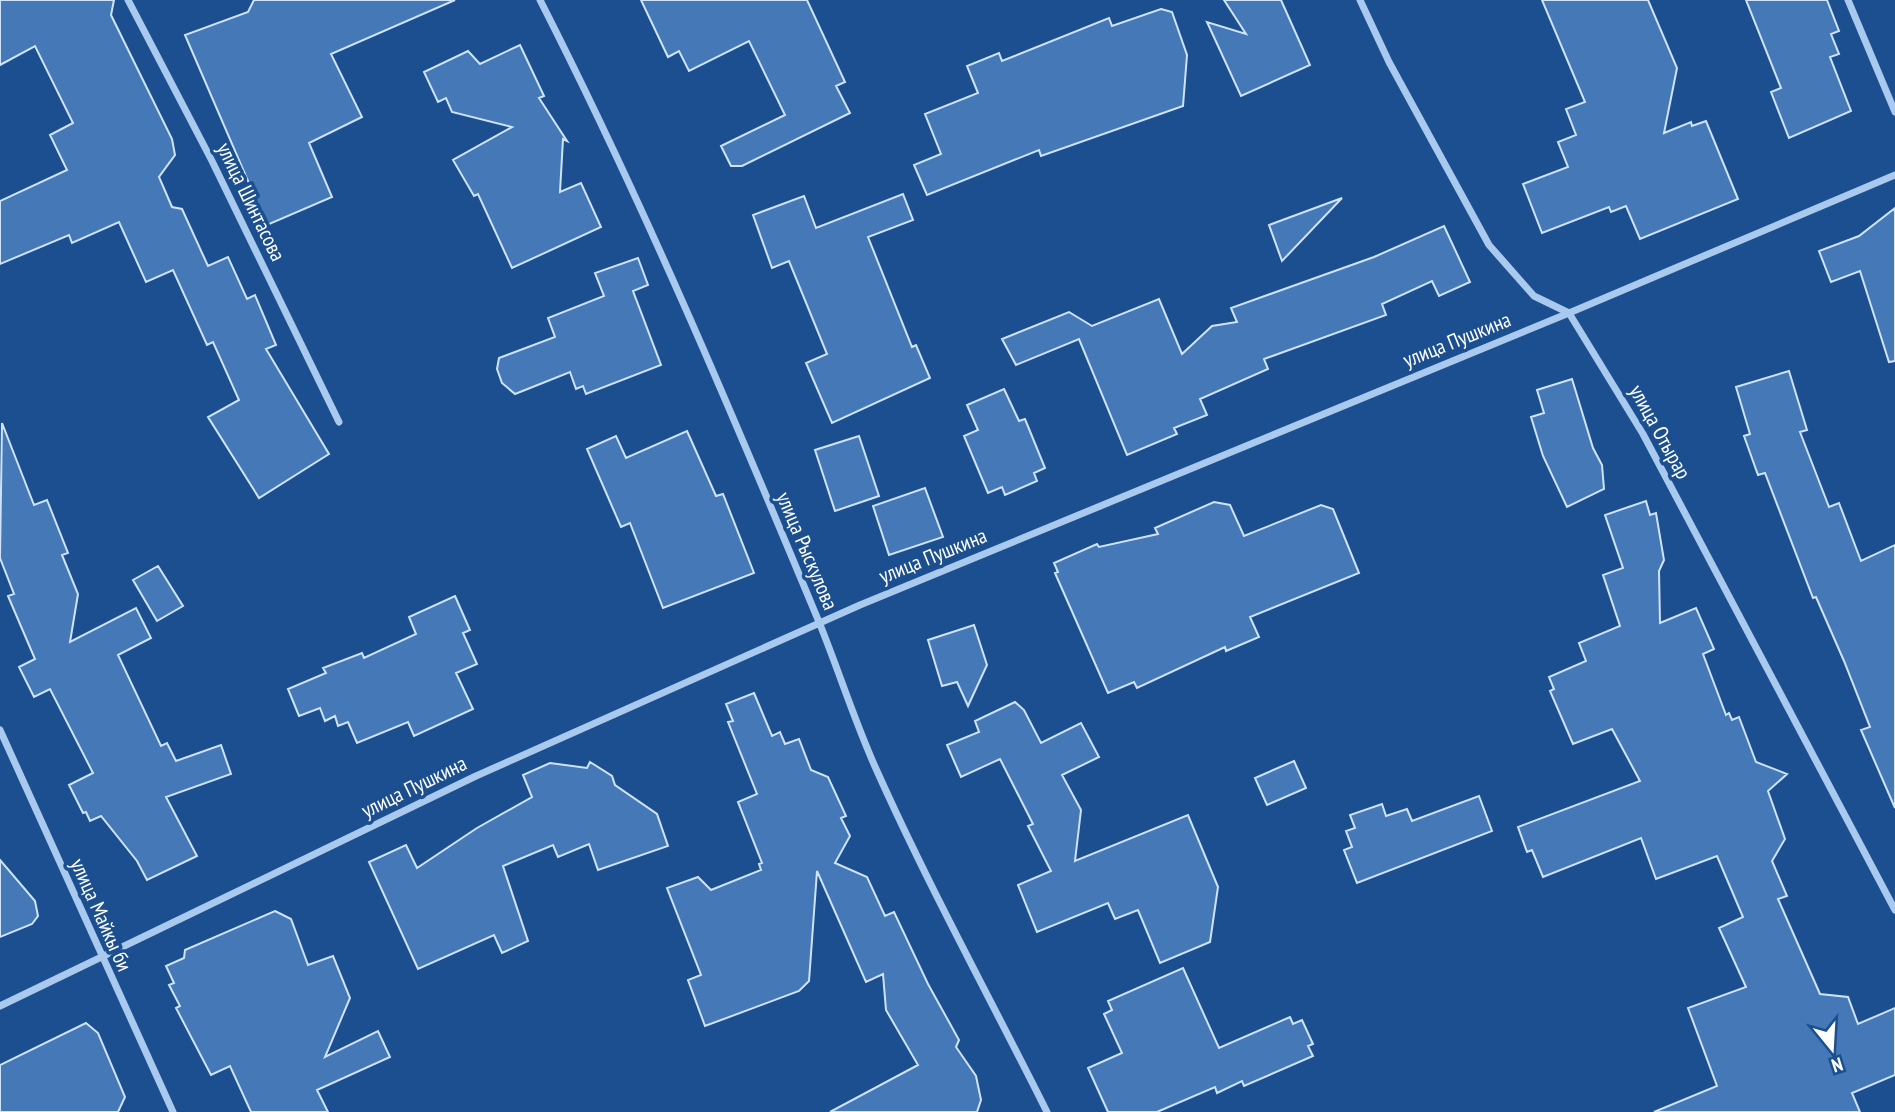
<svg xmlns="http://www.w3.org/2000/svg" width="1895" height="1112" viewBox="0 0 1895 1112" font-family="'PT Sans Narrow',sans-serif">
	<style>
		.building { fill: #4478b7; stroke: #cfe3fa; stroke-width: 2 }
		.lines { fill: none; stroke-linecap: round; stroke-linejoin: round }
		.minor { stroke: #a9c9ee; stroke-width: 7 }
		.labels { text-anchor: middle; stroke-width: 7; stroke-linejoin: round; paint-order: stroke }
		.street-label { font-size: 21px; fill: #fff; stroke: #1b4f8f }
	</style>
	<rect width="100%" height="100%" fill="#1b4f8f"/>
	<path class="building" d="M 0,0 L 114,0 L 111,15 L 172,139 L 175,155 L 159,177 L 172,207 L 182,209 L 208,266 L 228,257 L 247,299 L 255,295 L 276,345 L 266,349 L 329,454 L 259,498 L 208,417 L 239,400 L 213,342 L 207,345 L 173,270 L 146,282 L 119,222 L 72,243 L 69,235 L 0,264 L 0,201 L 67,170 L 50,135 L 73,123 L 35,46 L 0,65 Z
		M 254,0 L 455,0 L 331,54 L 362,117 L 309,143 L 332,197 L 267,225 L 185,35 L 248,12 Z
		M 641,0 L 807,0 L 845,82 L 836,86 L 850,113 L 742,166 L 731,166 L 721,146 L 785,115 L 749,41 L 689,71 L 679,51 L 668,57 Z
		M 1224,0 L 1281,0 L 1310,65 L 1241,96 L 1207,22 L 1246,34 Z
		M 1542,0 L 1648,0 L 1677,68 L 1664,133 L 1691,122 L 1692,126 L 1706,121 L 1738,199 L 1640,239 L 1626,206 L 1611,212 L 1609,207 L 1542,233 L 1523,184 L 1568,167 L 1558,142 L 1576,135 L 1566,109 L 1585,102 Z
		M 1746,0 L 1827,0 L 1839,31 L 1831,34 L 1839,54 L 1830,57 L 1851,111 L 1789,138 L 1771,92 L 1781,88 Z
		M 1161,9 L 1172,12 L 1187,55 L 1183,106 L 1041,156 L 1039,150 L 927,195 L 914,165 L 941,154 L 925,114 L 978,93 L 967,66 L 999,53 L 1002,61 L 1109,18 L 1112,26 Z
		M 520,45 L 544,96 L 539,98 L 567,141 L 563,139 L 560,192 L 581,183 L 601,227 L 512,268 L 478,194 L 474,196 L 453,160 L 512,127 L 452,112 L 446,98 L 438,102 L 424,72 L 468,51 L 480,64 Z
		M 903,194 L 913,220 L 868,237 L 912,347 L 916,345 L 930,378 L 832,423 L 806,363 L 827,354 L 789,261 L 772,268 L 753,215 L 804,196 L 816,228 Z
		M 1342,198 L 1282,261 L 1269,225 Z
		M 1895,208 L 1895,361 L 1889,362 L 1860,271 L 1831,282 L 1819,251 L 1859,236 Z
		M 1444,226 L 1470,282 L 1439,296 L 1432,281 L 1382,304 L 1386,315 L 1264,359 L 1268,369 L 1200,399 L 1207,415 L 1174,428 L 1177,434 L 1127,455 L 1079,339 L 1016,365 L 1002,339 L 1069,312 L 1092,326 L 1159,299 L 1182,354 L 1212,326 L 1237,322 L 1231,308 L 1374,257 Z
		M 638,258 L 648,285 L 633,291 L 661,365 L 586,394 L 583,386 L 576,389 L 570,372 L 515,394 L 502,383 L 497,369 L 499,358 L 555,337 L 548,318 L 604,296 L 595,273 Z
		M 1789,371 L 1807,430 L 1800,432 L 1829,507 L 1839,503 L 1861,561 L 1895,545 L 1895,808 L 1861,730 L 1870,727 L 1844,661 L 1816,597 L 1813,598 L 1765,473 L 1758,475 L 1744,436 L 1750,434 L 1736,387 Z
		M 1572,379 L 1593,448 L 1602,465 L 1604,489 L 1567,507 L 1543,456 L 1531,417 L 1544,413 L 1537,390 Z
		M 1004,389 L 1019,421 L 1025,419 L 1045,468 L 1034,473 L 1037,481 L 1005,495 L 1002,487 L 988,493 L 964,436 L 978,430 L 967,405 Z
		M 2,423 L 34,505 L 47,500 L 68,553 L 62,555 L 78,594 L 70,642 L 136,608 L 151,638 L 118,655 L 161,746 L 167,743 L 176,761 L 221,745 L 231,774 L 166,797 L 197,856 L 147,880 L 137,861 L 101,816 L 90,821 L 86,812 L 83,813 L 69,785 L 93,773 L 50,689 L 34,697 L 19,667 L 35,659 L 8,596 L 14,594 L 0,558 Z
		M 687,431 L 716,496 L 723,494 L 754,573 L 663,608 L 630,523 L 621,527 L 587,449 L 616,436 L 626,458 Z
		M 859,436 L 879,496 L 835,511 L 815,450 Z
		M 925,488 L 943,537 L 889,555 L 873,506 Z
		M 1646,501 L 1650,515 L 1656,513 L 1664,560 L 1659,571 L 1660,623 L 1696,608 L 1714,649 L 1703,654 L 1726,715 L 1729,713 L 1732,720 L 1739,717 L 1756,762 L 1787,774 L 1768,791 L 1785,839 L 1772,861 L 1787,896 L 1778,899 L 1820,994 L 1848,997 L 1858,1024 L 1895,1008 L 1895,1075 L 1852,1093 L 1860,1112 L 1654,1112 L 1717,1086 L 1688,1008 L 1746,987 L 1719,928 L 1743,917 L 1717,856 L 1656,879 L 1641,838 L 1543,877 L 1532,850 L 1527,852 L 1518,827 L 1640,781 L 1612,729 L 1573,744 L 1550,691 L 1554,689 L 1549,677 L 1586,661 L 1579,643 L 1620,626 L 1603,575 L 1623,568 L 1605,515 Z
		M 1214,502 L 1230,505 L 1244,536 L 1321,505 L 1333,509 L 1359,573 L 1250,617 L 1259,637 L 1226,651 L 1225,647 L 1137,688 L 1134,682 L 1108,693 L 1055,573 L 1058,572 L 1054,563 L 1097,544 L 1099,547 L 1158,534 L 1155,528 Z
		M 158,566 L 183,606 L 157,621 L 133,580 Z
		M 455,596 L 470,630 L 463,633 L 477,664 L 456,673 L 473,709 L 414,736 L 408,722 L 357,743 L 348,722 L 338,726 L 335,716 L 325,721 L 320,708 L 299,716 L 288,689 L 326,673 L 323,668 L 362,653 L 364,658 L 416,634 L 409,617 Z
		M 974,625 L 987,665 L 968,706 L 957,682 L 942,686 L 928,640 Z
		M 754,693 L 772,736 L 780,732 L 785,744 L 799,739 L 811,770 L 828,777 L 846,816 L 841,818 L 850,836 L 835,863 L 867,877 L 885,916 L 894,912 L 928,984 L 959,1040 L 956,1047 L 976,1076 L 981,1100 L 977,1112 L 830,1112 L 918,1065 L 886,1010 L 883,974 L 866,982 L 817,871 L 809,981 L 799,991 L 705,1026 L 688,980 L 701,975 L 667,888 L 698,877 L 711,890 L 761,870 L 759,864 L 762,863 L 738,802 L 757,794 L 728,722 L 733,721 L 726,704 Z
		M 1015,702 L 1024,710 L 1041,743 L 1081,723 L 1099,757 L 1062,775 L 1081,810 L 1075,861 L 1188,815 L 1218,887 L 1210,942 L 1160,963 L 1138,910 L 1115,919 L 1108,903 L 1037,932 L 1018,885 L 1051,871 L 1028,826 L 1033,824 L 1000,759 L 961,777 L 947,745 L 979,732 L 975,721 Z
		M 1294,761 L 1306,788 L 1267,805 L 1255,778 Z
		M 590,762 L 612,776 L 615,785 L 657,814 L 668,846 L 598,870 L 589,844 L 558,857 L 553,845 L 503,866 L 528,941 L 502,953 L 494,935 L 418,969 L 369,862 L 406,845 L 417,868 L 477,828 L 532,797 L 523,775 L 550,763 L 587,768 Z
		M 1479,796 L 1492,831 L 1357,883 L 1344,850 L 1352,847 L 1346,831 L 1355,828 L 1350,815 L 1382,804 L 1386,816 L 1407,809 L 1412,821 Z
		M 0,860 L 35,901 L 38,916 L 32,924 L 0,937 Z
		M 275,911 L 291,919 L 308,965 L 333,956 L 350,998 L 325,1057 L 378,1031 L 390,1057 L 317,1090 L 328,1112 L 251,1112 L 230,1066 L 211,1075 L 176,1008 L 180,1006 L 169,985 L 174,983 L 166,966 L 184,958 L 185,950 Z
		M 1183,968 L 1219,1048 L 1290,1017 L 1293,1024 L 1302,1020 L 1313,1044 L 1308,1046 L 1313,1056 L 1244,1086 L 1242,1081 L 1217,1093 L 1215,1087 L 1157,1112 L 1108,1112 L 1088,1068 L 1122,1053 L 1104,1014 L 1112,1010 L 1108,1001 Z
		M 86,1023 L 98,1033 L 125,1097 L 118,1112 L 0,1112 L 0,1065 Z"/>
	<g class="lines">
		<path class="minor" d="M 128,0 L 212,161 L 339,422
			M 540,0 C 643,202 732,413 819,622 C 839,671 855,723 877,771 C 929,887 990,998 1047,1112
			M 1360,0 L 1389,62 L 1489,245 L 1534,296 L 1569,313 L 1643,434 L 1895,910
			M 1848,0 L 1895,112
			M 0,730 L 173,1112
			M 0,1006 L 476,776 L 860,605 L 1569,313 L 1895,175"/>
	</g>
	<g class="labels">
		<g class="street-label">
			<text transform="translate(251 202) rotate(64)" y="7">улица Шинтасова</text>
			<text transform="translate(1457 340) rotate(-22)" y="7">улица Пушкина</text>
			<text transform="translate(1660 432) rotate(61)" y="7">улица Отырар</text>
			<text transform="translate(807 551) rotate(67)" y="7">улица Рыскулова</text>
			<text transform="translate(933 556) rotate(-22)" y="7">улица Пушкина</text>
			<text transform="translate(414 787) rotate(-26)" y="7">улица Пушкина</text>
			<text transform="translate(101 915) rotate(66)" y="7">улица Майкы би</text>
		</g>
	</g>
	<g transform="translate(1832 1049) rotate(162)" stroke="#1b4f8f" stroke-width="5" paint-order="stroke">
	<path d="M0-5L12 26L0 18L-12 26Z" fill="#ffffff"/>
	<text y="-10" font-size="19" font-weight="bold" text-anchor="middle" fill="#ffffff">N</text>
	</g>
</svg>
